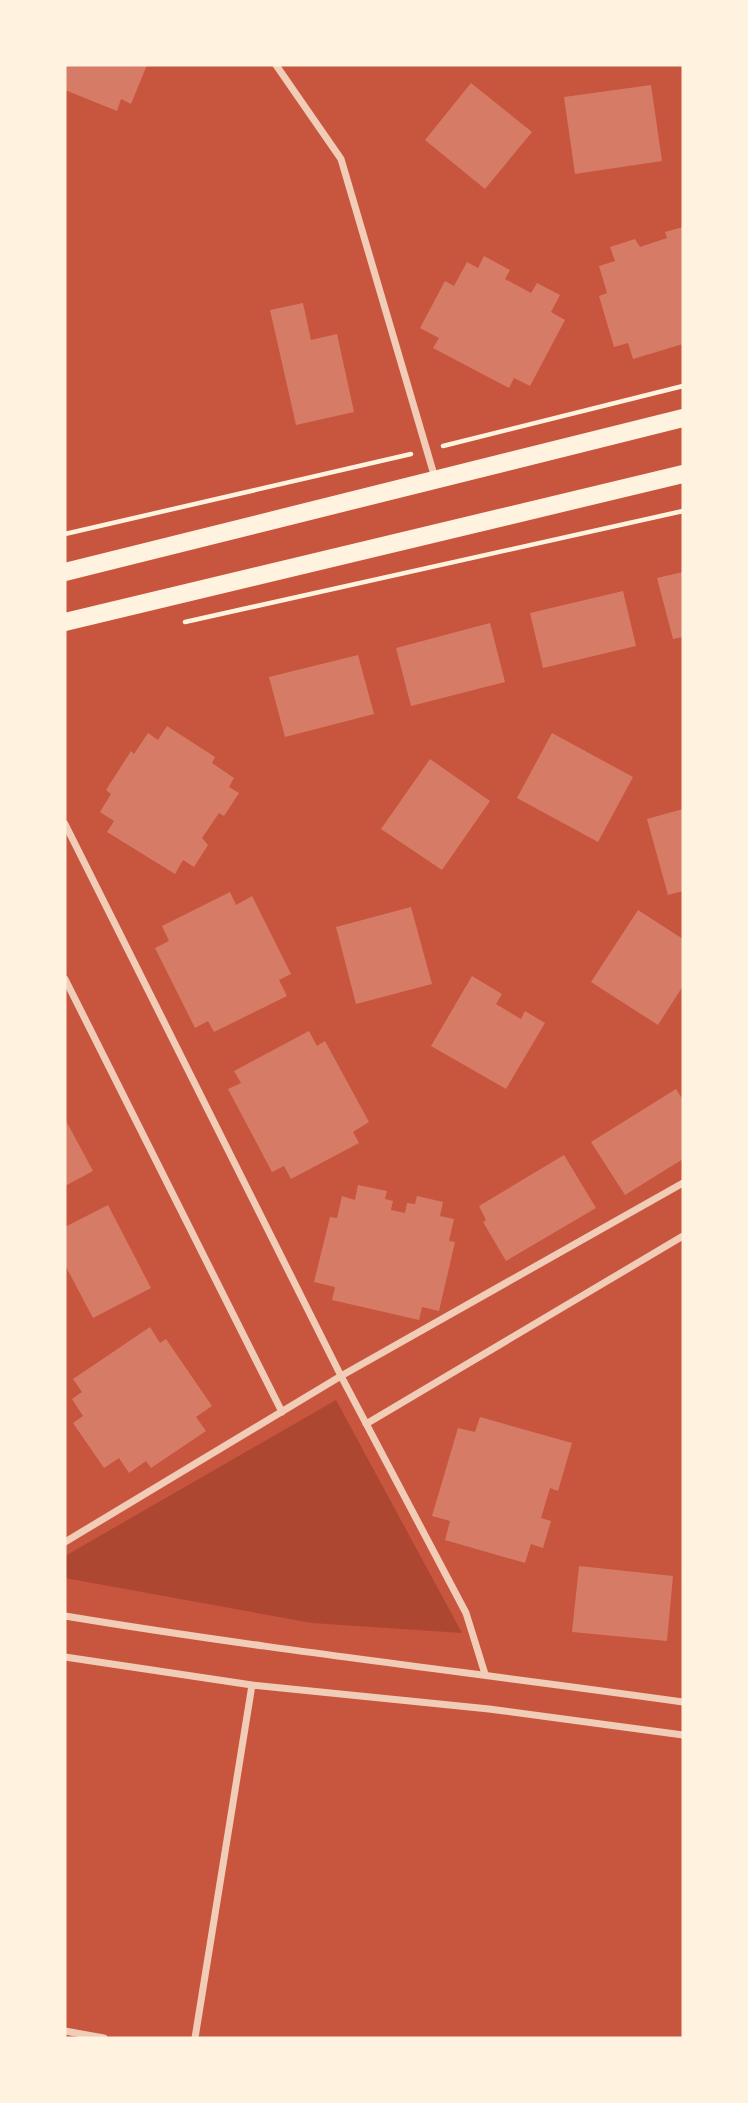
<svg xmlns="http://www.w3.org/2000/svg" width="748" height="2103" viewBox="0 0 748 2103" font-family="Jost,sans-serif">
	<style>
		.green { fill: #ae4732 }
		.building { fill: #d67c66 }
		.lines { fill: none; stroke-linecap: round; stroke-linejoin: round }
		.path { stroke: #fff3e0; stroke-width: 4.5 }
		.minor { stroke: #f1ccb7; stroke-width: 7 }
		.primary { stroke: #fff3e0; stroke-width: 18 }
	</style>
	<rect width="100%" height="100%" fill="#c8553d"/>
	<path class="green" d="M 336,1400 L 462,1633 L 312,1623 L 65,1578 L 65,1556 Z"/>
	<path class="building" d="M 65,65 L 147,65 L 131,104 L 121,99 L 117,111 L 65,90 Z
		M 471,83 L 532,132 L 485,189 L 425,140 Z
		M 651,85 L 662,161 L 575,174 L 564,97 Z
		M 683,227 L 683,344 L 633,359 L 628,343 L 614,347 L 599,296 L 607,293 L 599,266 L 615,261 L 610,247 L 635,239 L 640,247 L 667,238 L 665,232 Z
		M 484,256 L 510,270 L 505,279 L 531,293 L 537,283 L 560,295 L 551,312 L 565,320 L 530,386 L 514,378 L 509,388 L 433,348 L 439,338 L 420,328 L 445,281 L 454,286 L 467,262 L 478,268 Z
		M 303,303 L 311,340 L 337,334 L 354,412 L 296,425 L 270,310 Z
		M 683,572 L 683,637 L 673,639 L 657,578 Z
		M 623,591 L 636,646 L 543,668 L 530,613 Z
		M 490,623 L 505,682 L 411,706 L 396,648 Z
		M 358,655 L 374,714 L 285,737 L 269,677 Z
		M 167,726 L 215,757 L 212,763 L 234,778 L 229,787 L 239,793 L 224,816 L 219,813 L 202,838 L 208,845 L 194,867 L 183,860 L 175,874 L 107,832 L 114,821 L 100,812 L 111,794 L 106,790 L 131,751 L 134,754 L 148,733 L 158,740 Z
		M 552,733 L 633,777 L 598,842 L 517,798 Z
		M 430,759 L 490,801 L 442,870 L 381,829 Z
		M 683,809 L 683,891 L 668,895 L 647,819 Z
		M 230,892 L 236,905 L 252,896 L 291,974 L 279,980 L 287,996 L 214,1032 L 208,1021 L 195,1028 L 155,948 L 169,941 L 162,926 Z
		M 411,907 L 432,984 L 356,1004 L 336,927 Z
		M 638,910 L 683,939 L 683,986 L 658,1025 L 591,982 Z
		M 472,976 L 502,994 L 496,1004 L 521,1019 L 525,1011 L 545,1023 L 506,1089 L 431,1046 Z
		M 309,1031 L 317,1046 L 325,1041 L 369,1122 L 353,1132 L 359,1143 L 291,1179 L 284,1166 L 272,1172 L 228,1089 L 241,1083 L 234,1071 Z
		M 676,1089 L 683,1100 L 683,1159 L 625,1195 L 591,1142 Z
		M 65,1119 L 93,1171 L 65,1186 Z
		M 564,1155 L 596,1208 L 506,1261 L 483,1222 L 486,1220 L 479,1206 Z
		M 358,1185 L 387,1191 L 385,1199 L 393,1201 L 391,1210 L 405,1213 L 407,1203 L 415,1204 L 417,1196 L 443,1202 L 440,1216 L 454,1219 L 449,1241 L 455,1242 L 439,1311 L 422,1307 L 419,1320 L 332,1300 L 335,1287 L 314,1282 L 330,1217 L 337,1218 L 342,1196 L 355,1200 Z
		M 108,1205 L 151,1288 L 93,1318 L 65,1265 L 65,1227 Z
		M 150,1327 L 160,1343 L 166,1339 L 212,1406 L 196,1417 L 206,1431 L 151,1468 L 146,1461 L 129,1473 L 119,1458 L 104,1468 L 73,1423 L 83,1416 L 72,1399 L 82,1392 L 73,1379 Z
		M 480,1417 L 572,1443 L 558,1491 L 550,1488 L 541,1518 L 551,1521 L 543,1548 L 531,1544 L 525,1563 L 445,1540 L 450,1521 L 432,1516 L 458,1428 L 475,1432 Z
		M 579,1566 L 673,1576 L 667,1641 L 572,1632 Z"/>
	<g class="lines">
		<path class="path" d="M 443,446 L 683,386
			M 65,534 L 411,454
			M 185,622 L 683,511"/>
		<path class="minor" d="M 276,65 L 341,159 L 435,478
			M 65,824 L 341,1376 L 466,1613 L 485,1674
			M 65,979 L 282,1412
			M 366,1424 L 683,1236
			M 65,1542 L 341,1376 L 683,1183
			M 65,1616 C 270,1650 477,1673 683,1702
			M 65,1657 L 252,1685 L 489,1709 L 683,1735
			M 65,2031 L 104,2038
			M 195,2038 L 252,1685"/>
		<path class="primary" d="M 65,572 L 683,418
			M 65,622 L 683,474"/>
	</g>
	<rect width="748" height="2103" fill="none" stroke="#fff3e0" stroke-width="133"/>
</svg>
